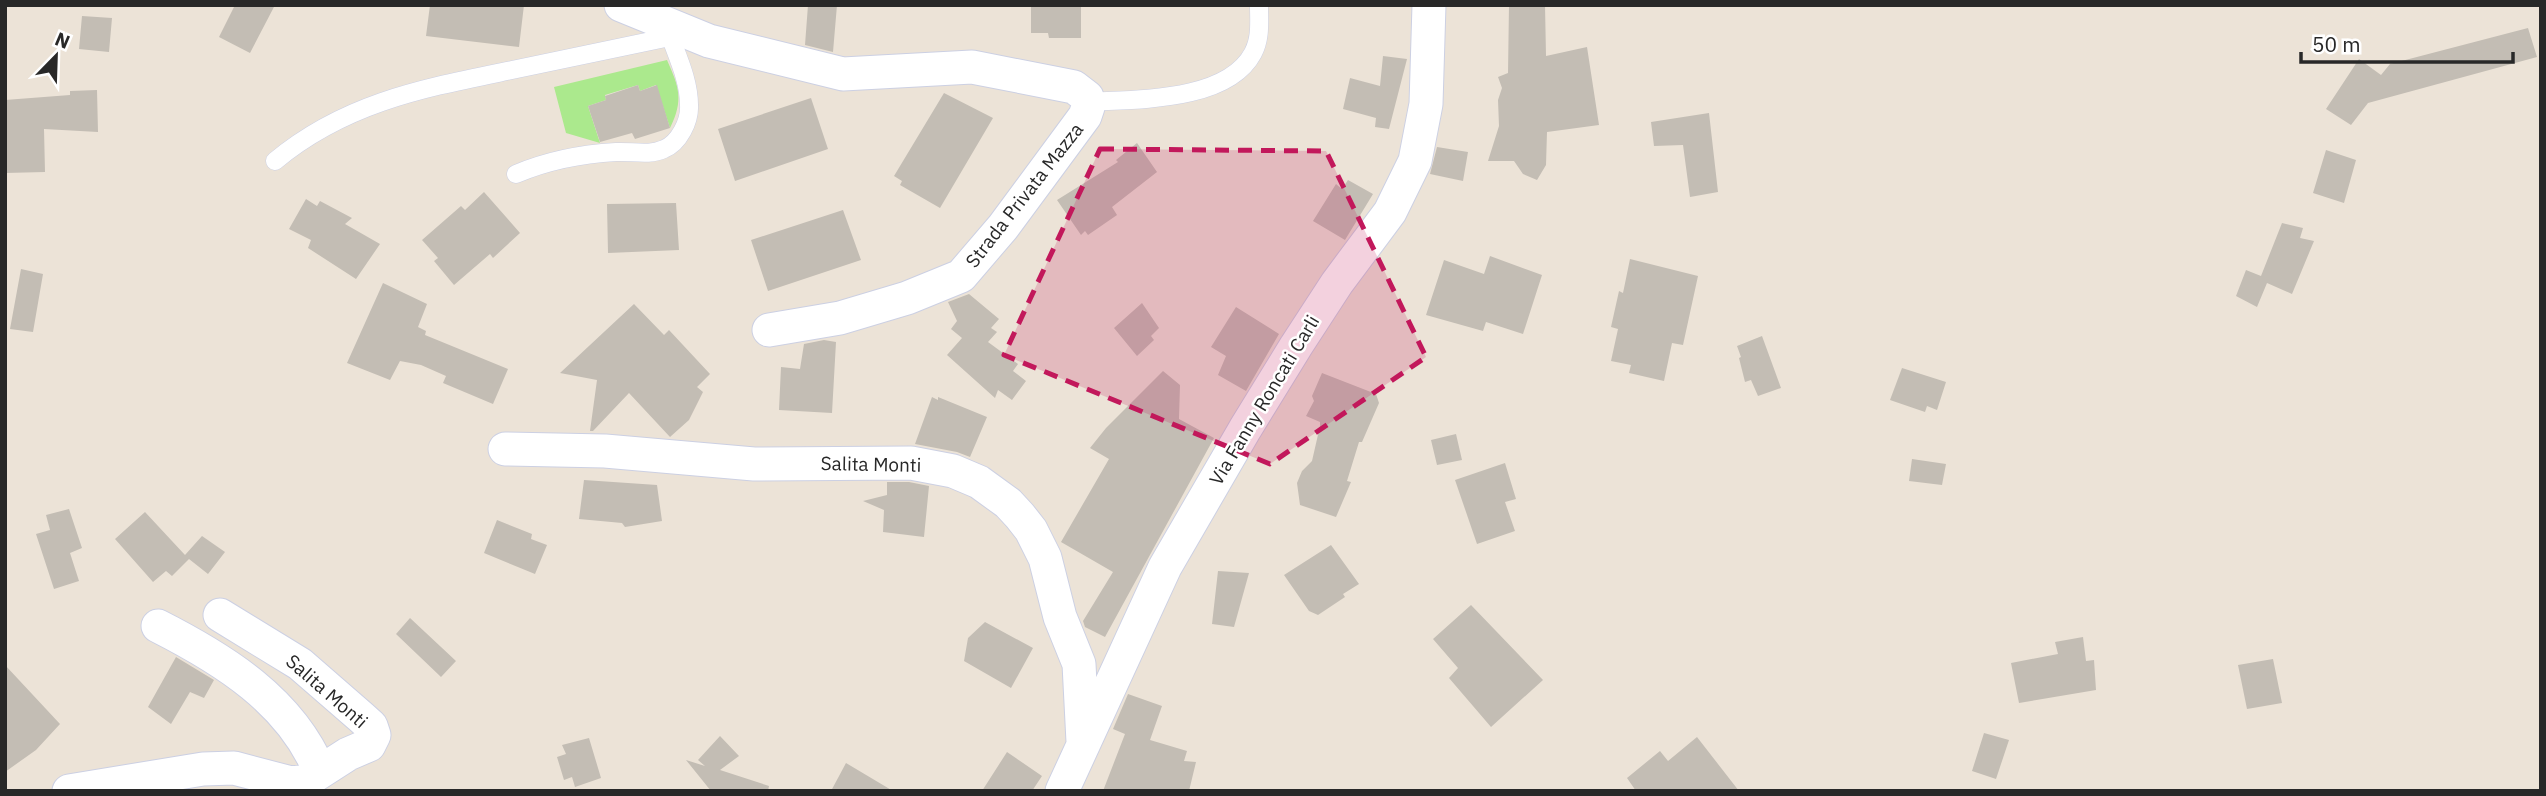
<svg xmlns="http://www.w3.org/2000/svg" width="2546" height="796" viewBox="0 0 2546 796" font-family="'IBM Plex Sans',sans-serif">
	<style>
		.green { fill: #abe98d }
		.building { fill: #c3bdb4 }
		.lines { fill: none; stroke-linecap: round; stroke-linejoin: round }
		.service-casing { stroke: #ccd0e3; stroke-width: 19 }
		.minor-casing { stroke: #ccd0e3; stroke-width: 35 }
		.service { stroke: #fff; stroke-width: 18 }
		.minor { stroke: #fff; stroke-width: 33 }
		.marked { fill: #c2185b; fill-opacity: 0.2; stroke: #c2185b; stroke-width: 5; stroke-dasharray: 14 9; stroke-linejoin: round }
		.labels { text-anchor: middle; stroke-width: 5; stroke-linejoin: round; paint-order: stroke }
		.street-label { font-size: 19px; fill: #282828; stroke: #fff }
	</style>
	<rect width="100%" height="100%" fill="#ece3d7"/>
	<path class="green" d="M 667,60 C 679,87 684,100 670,128 L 656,85 L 640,91 L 638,85 L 605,95 L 606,100 L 588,106 L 600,143 L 566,133 L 554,87 Z"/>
	<path class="building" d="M 235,5 L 275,5 L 250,53 L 219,37 Z
		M 430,5 L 524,5 L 519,47 L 426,36 Z
		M 808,5 L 837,5 L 833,52 L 805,45 Z
		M 1031,5 L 1081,5 L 1081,38 L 1049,38 L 1048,33 L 1031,33 Z
		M 1509,5 L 1545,5 L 1546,56 L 1587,47 L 1599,125 L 1547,132 L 1546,165 L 1537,180 L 1523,174 L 1514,161 L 1488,161 L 1499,126 L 1498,100 L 1502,88 L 1498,77 L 1508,73 Z
		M 82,16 L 112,18 L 109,52 L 79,49 Z
		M 2528,28 L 2537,57 L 2368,103 L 2351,125 L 2326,109 L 2359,59 L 2381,75 L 2390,64 Z
		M 1383,56 L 1407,59 L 1389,129 L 1375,127 L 1376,118 L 1343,109 L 1350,78 L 1380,86 Z
		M 638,85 L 640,91 L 657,85 L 670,128 L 635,139 L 632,133 L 600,142 L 588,106 L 606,100 L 605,96 Z
		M 97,90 L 98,132 L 44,129 L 45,172 L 5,173 L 5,100 L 70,95 L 70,91 Z
		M 944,93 L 993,118 L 940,208 L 900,185 L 902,181 L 894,176 Z
		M 811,98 L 828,149 L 735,181 L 718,129 Z
		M 1709,113 L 1718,192 L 1690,197 L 1683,145 L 1654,146 L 1651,122 Z
		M 1137,143 L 1157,172 L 1112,207 L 1117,215 L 1088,235 L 1085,231 L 1081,235 L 1057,200 L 1118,162 L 1116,160 Z
		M 1437,147 L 1468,152 L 1463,181 L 1430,174 Z
		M 2326,150 L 2356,160 L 2344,203 L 2313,193 Z
		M 1348,180 L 1373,194 L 1345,240 L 1313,221 L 1336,184 L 1342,189 Z
		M 484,192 L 520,233 L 493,258 L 490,254 L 454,285 L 434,261 L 438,258 L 422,240 L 461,206 L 465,210 Z
		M 306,199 L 317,206 L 320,201 L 352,218 L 345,224 L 380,244 L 356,279 L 308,248 L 311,240 L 289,229 Z
		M 676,203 L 679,250 L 608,253 L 607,204 Z
		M 843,210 L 861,260 L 768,291 L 751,240 Z
		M 2282,223 L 2303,228 L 2300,238 L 2314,241 L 2292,294 L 2267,283 L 2257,307 L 2236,296 L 2246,270 L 2261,276 Z
		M 1490,256 L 1542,275 L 1523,334 L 1486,322 L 1483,331 L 1426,315 L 1444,260 L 1484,274 Z
		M 1630,259 L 1698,276 L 1683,345 L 1672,343 L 1664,381 L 1629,373 L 1631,365 L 1611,361 L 1618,329 L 1611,327 L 1619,291 L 1623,293 Z
		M 21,269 L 43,274 L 33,332 L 10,329 Z
		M 383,283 L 427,304 L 418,327 L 426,331 L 425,335 L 508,369 L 493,404 L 443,383 L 446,376 L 421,365 L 400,361 L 390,380 L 347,363 Z
		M 969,294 L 999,319 L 991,328 L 997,332 L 988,342 L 1018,364 L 1013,371 L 1026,381 L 1012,400 L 998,390 L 995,398 L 947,355 L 962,338 L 951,329 L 957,321 L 948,302 Z
		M 1142,303 L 1159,328 L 1151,336 L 1154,340 L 1137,356 L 1114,328 Z
		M 634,304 L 664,335 L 669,330 L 710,374 L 697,387 L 703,392 L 689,420 L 670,437 L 629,393 L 593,431 L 590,431 L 597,380 L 560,373 Z
		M 1236,307 L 1279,334 L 1246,391 L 1218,375 L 1226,356 L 1211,347 Z
		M 1762,336 L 1781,388 L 1758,396 L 1751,380 L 1745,382 L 1739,358 L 1741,357 L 1737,346 Z
		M 824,340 L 836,342 L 832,413 L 779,410 L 781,367 L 800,369 L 804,344 Z
		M 1902,368 L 1946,382 L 1937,410 L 1927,406 L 1925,412 L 1890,400 Z
		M 1163,371 L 1180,385 L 1179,419 L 1214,438 L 1105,637 L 1085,627 L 1083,621 L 1113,572 L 1061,542 L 1109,459 L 1090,448 L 1106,428 Z
		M 1322,373 L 1376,394 L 1379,403 L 1362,442 L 1359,442 L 1347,481 L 1351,482 L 1336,517 L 1300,505 L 1297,483 L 1302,471 L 1312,461 L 1320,426 L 1320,422 L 1306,416 L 1314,401 L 1312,396 Z
		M 932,397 L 938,400 L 938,397 L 987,417 L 970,457 L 957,452 L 915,444 Z
		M 1456,434 L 1462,460 L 1437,465 L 1431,440 Z
		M 1912,459 L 1946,464 L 1942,485 L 1909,481 Z
		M 1505,463 L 1516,499 L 1505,502 L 1515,531 L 1477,544 L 1455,480 Z
		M 584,480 L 657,485 L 662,521 L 625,527 L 622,523 L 579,519 Z
		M 887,482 L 909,482 L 929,486 L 924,537 L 883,532 L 884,510 L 863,501 L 887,495 Z
		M 69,509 L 82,548 L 70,553 L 79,581 L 54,589 L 36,534 L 50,530 L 46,515 Z
		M 145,512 L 185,555 L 202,536 L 225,552 L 208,574 L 189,559 L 172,576 L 166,571 L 153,582 L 115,539 Z
		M 497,520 L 532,534 L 531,539 L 547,545 L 535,574 L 484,553 Z
		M 1331,545 L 1359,584 L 1343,594 L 1345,597 L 1318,615 L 1309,611 L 1284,575 Z
		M 1218,571 L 1249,573 L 1234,627 L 1212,624 Z
		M 1471,605 L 1543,680 L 1491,727 L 1449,678 L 1458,668 L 1433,639 Z
		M 410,618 L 456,661 L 441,677 L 396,634 Z
		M 985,622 L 1033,648 L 1011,688 L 964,661 L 968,638 Z
		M 2083,637 L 2086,661 L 2094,660 L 2096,690 L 2019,703 L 2011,663 L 2058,654 L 2055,642 Z
		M 176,657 L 214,680 L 204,698 L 190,692 L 171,724 L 148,707 Z
		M 2273,659 L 2282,703 L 2247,709 L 2238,665 Z
		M 5,665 L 60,724 L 36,750 L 5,772 Z
		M 1128,694 L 1162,706 L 1150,740 L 1187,751 L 1184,761 L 1196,762 L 1189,791 L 1103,791 L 1125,734 L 1113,729 Z
		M 1984,733 L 2009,740 L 1996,779 L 1972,771 Z
		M 720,736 L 739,756 L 720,770 L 769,786 L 768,791 L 711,791 L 686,760 L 705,766 L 698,760 Z
		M 1697,737 L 1739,791 L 1636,791 L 1627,778 L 1660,751 L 1668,761 Z
		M 589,738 L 601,778 L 575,787 L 572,777 L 564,780 L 557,757 L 566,754 L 562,745 Z
		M 1007,752 L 1042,776 L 1032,791 L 982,791 Z
		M 846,763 L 893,791 L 831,791 Z"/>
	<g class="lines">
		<defs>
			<path id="service" d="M 1088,102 C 1136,99 1227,102 1253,53 C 1261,38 1259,22 1259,5
				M 275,161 C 346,102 425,88 512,70 C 565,59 617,48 670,37
				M 516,174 C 549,160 580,154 616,152 C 632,151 649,156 664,149 C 679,143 690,121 689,105 C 689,78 675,52 667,27"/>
			<path id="minor" d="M 621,5 L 709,41 L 843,74 L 972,67 L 1074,87 L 1087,97 L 1088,107 L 1085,116 L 1003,227 L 961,276 L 907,298 L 840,318 L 769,330
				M 505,449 L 605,451 L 754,464 L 911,463 L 953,471 L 979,482 L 1008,503 L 1020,516 L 1031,530 L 1045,558 L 1060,617 L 1079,664 L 1083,742
				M 158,626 C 223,659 291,701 320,772
				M 69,791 L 203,769 L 234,768 L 291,783 L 306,781 L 348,754 L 369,745 L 374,735 L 371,726 L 361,717 L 300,664 L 220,615
				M 1062,791 L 1165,567 L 1245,429 L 1296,346 L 1337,283 L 1390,212 L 1415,161 L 1426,104 L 1429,5"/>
		</defs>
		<use href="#service" class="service-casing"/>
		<use href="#minor" class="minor-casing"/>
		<use href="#service" class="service"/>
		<use href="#minor" class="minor"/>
	</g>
	<path class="marked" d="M 1100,149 L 1326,151 L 1426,357 L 1270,464 L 1004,355 Z"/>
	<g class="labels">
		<g class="street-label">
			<text transform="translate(1024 195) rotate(-52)" y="7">Strada Privata Mazza</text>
			<text transform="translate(1264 400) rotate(-59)" y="7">Via Fanny Roncati Carli</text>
			<text transform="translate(871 464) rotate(1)" y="7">Salita Monti</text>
			<text transform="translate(327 691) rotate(41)" y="7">Salita Monti</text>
		</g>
	</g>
	<rect width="2546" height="796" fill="none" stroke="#282828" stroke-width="14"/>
	<g transform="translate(56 56) rotate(23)" stroke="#ffffff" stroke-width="5" paint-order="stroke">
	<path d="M0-5L12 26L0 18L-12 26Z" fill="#282828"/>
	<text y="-10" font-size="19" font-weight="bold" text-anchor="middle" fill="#282828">N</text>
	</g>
	<path d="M2301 52v10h212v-10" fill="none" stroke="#282828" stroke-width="3.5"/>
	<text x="2312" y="52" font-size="21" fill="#282828" stroke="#ffffff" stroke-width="5" paint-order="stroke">50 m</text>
</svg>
